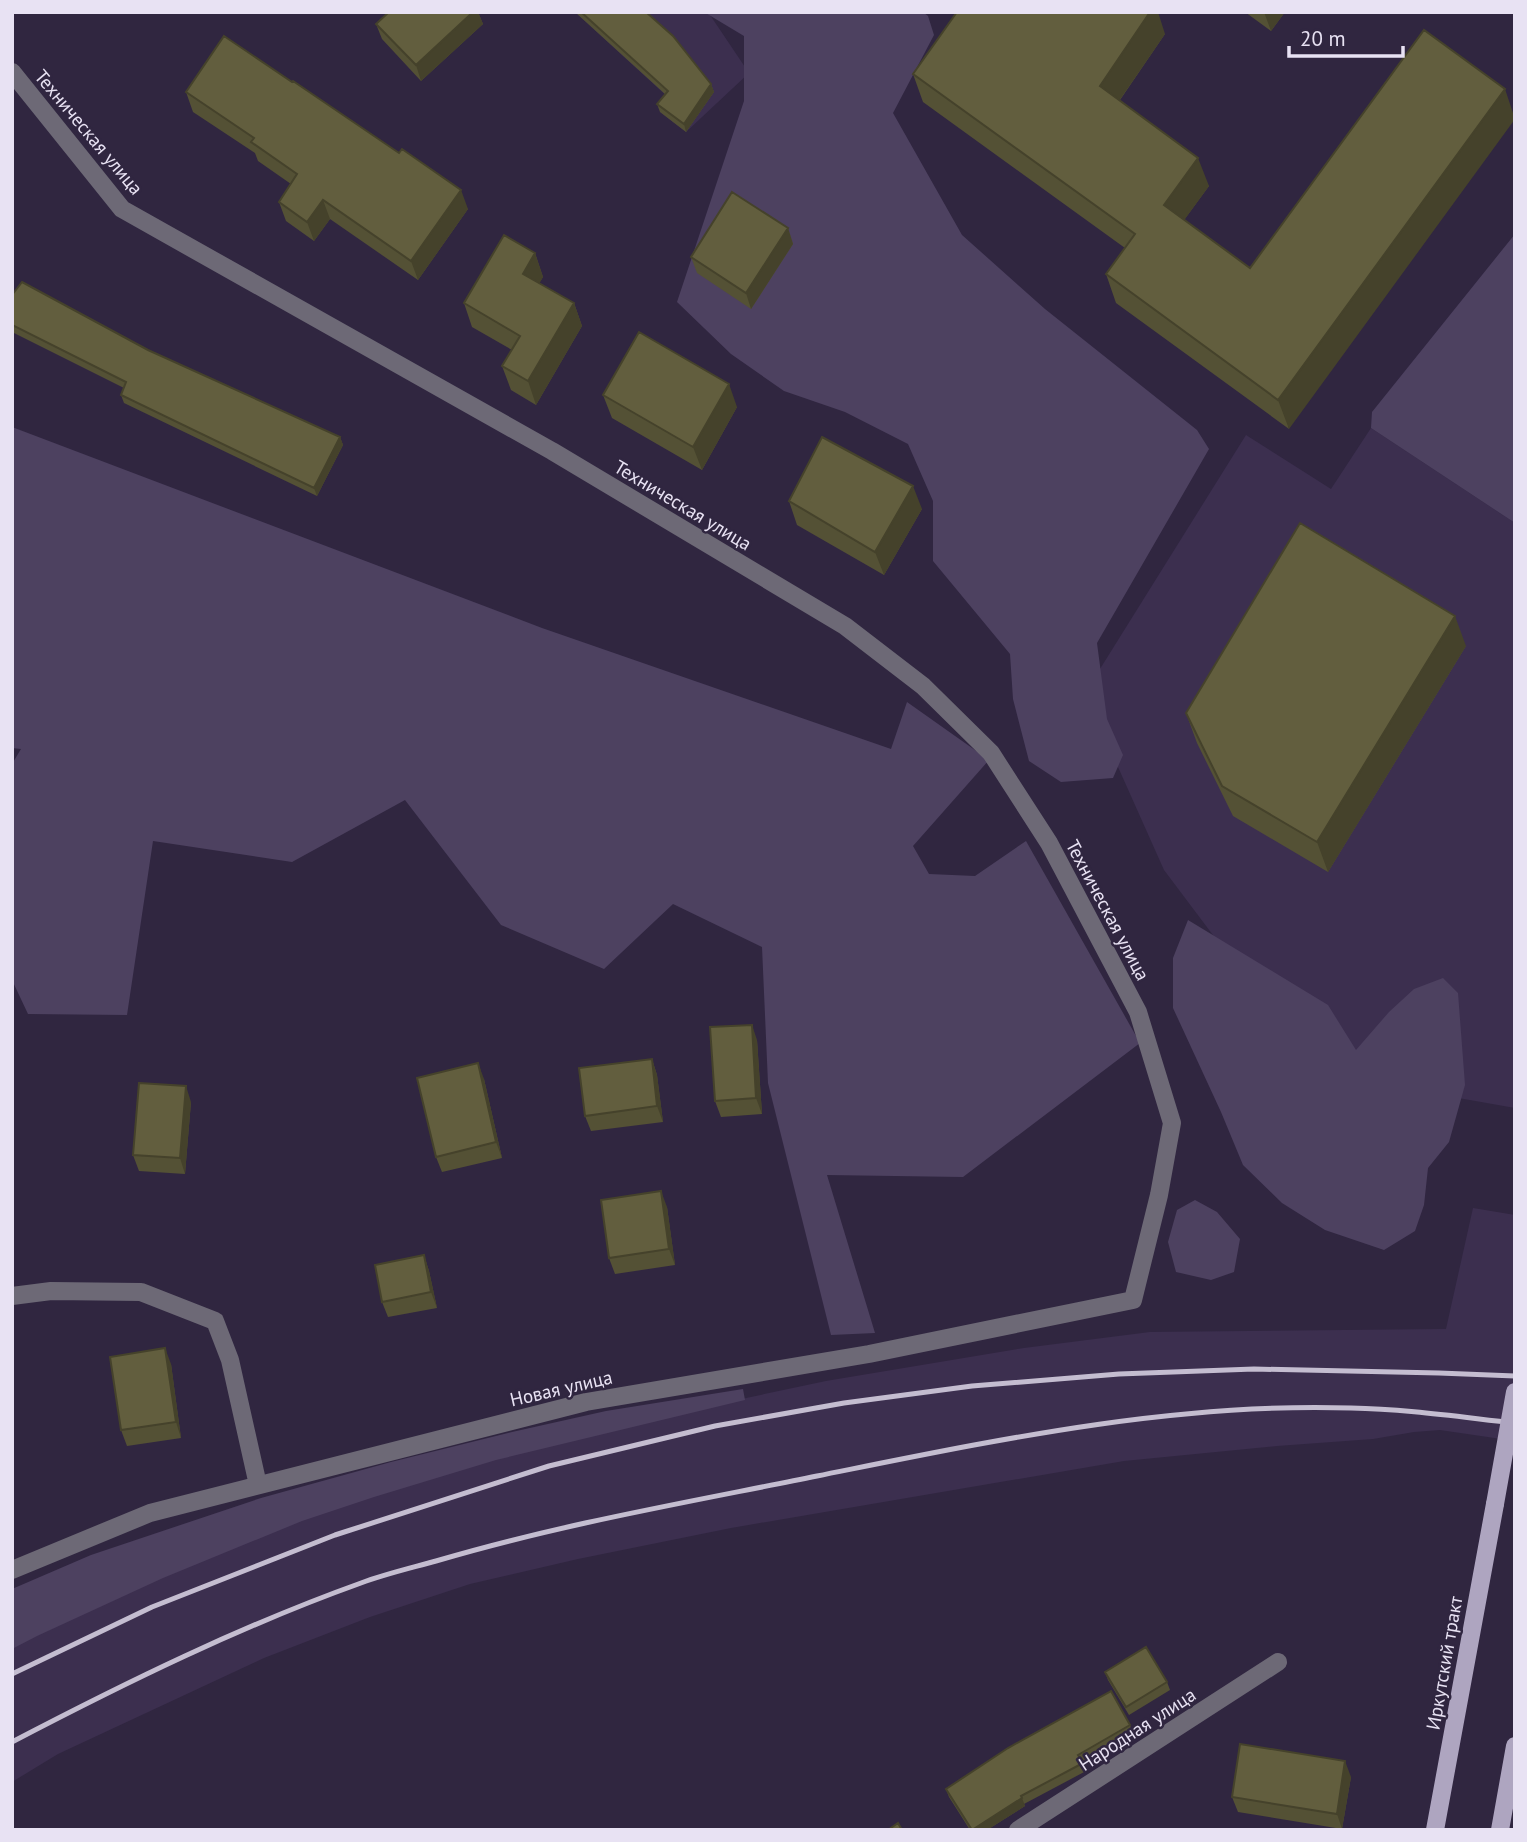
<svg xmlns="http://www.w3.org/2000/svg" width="1527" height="1842" viewBox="0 0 1527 1842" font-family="'PT Sans',sans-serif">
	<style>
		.built { fill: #3c2f4f }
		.green { fill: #4d4160 }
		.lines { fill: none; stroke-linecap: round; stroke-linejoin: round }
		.minor { stroke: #6d6976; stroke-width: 18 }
		.major { stroke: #aea5c0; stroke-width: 18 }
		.rail { stroke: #c4bdd0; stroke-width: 5 }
		.major-bridge { stroke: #aea5c0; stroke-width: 18 }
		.wall { fill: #545135 }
		.shaded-wall { fill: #45422b }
		.building { fill: #625e3e; stroke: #45422b; stroke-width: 2 }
		.labels { text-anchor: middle; stroke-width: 5; stroke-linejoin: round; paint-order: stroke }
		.street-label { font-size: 19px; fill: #e8e2f3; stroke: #302640 }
	</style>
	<rect width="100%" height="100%" fill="#302640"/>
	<path class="built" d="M 575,12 L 708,12 L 749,73 L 686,132 L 660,112 L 670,99 Z
		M 1371,428 L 1515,523 L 1515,1108 L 1340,1077 L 1252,987 L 1164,870 L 1085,693 L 1246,435 L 1331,489 Z
		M 1473,1208 L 1515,1215 L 1515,1441 L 1440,1430 L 1414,1432 L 1373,1439 L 1277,1446 L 1124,1461 L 731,1528 L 578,1559 L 470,1584 L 370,1617 L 264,1658 L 58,1754 L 12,1782 L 12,1599 L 365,1479 L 826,1381 L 1024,1348 L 1150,1332 L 1446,1329 Z"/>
	<path class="green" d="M 704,12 L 923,12 L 928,16 L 934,35 L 893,113 L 962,235 L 1045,309 L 1197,430 L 1209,449 L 1097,643 L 1107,719 L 1123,755 L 1113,778 L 1061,782 L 1029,761 L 1013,699 L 1010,654 L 933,561 L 933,501 L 908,444 L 845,412 L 784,391 L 731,354 L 677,302 L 744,101 L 744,36 Z
		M 1515,234 L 1515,523 L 1371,428 L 1372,412 Z
		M 12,427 L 542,628 L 891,749 L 907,702 L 989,760 L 913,846 L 929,874 L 975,876 L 1026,841 L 1140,1043 L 963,1177 L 827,1175 L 875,1333 L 831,1335 L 768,1083 L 762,947 L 673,904 L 604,969 L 501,925 L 405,800 L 292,862 L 153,841 L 127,1015 L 28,1014 L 12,980 L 12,764 L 21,749 L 12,748 Z
		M 1188,920 L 1328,1005 L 1356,1050 L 1389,1012 L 1414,989 L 1443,978 L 1458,993 L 1465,1085 L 1449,1142 L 1428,1168 L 1424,1205 L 1415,1231 L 1384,1250 L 1325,1230 L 1282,1203 L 1243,1165 L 1221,1112 L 1173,1008 L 1173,958 Z
		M 1195,1200 L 1217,1212 L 1240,1239 L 1234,1272 L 1211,1280 L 1176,1272 L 1168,1242 L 1177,1210 Z
		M 743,1389 L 745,1400 L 496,1460 L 374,1497 L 302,1521 L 163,1578 L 37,1636 L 12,1649 L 12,1589 L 91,1555 L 261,1498 L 391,1462 L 512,1432 L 606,1411 Z"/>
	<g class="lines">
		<path class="minor" d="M 12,72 L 122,209 L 552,451 L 845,626 L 923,686 L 991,753 L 1049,843 L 1138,1012 L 1172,1123 L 1159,1195 L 1133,1300 L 869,1354 L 586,1402 L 150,1513 L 12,1570
			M 12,1296 L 51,1291 L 141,1292 L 215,1321 L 230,1360 L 258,1485
			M 1018,1830 L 1278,1662"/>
		<path class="major" d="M 1435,1830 L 1495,1504
			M 1500,1830 L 1515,1746"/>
		<path class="rail" d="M 12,1674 L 152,1607 L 335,1535 L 549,1466 L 715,1426 L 844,1403 L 972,1386 L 1119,1374 L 1254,1369 L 1439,1373 L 1515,1376
			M 12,1742 C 125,1683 241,1626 361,1583 C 385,1574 411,1568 436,1561 C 561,1524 689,1502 817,1476 C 992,1441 1172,1402 1351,1408 C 1406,1409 1460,1417 1515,1423"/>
		<path class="major-bridge" d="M 1495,1504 L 1515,1392"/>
	</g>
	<path class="wall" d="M 389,12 L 478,12 L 483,24 L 421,81 L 382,39 L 376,24 Z
		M 575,12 L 646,12 L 711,84 L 714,92 L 686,132 L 660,112 L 657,104 L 665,94 Z
		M 1245,12 L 1285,12 L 1271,31 Z
		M 1165,34 L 1120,100 L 1209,186 L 1184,220 L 1250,268 L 1289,429 L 1116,303 L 1106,274 L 1125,248 L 923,102 L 913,74 Z
		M 292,82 L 468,209 L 418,280 L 330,219 L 314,241 L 286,221 L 279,202 L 291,184 L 258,161 L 255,153 L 193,112 L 186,92 Z
		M 788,228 L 793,244 L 751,309 L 697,273 L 691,257 Z
		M 535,253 L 543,277 L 539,283 L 574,303 L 582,326 L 536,405 L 511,390 L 502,366 L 512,350 L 472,327 L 464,303 Z
		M 12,295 L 148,350 L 340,437 L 343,445 L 317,496 L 124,403 L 121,395 L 124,388 L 12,332 Z
		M 603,395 L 737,407 L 702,470 L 612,418 Z
		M 789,501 L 922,509 L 884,575 L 797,525 Z
		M 1466,646 L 1328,872 L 1233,816 L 1197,743 L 1186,713 Z
		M 757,1040 L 762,1114 L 721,1117 L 715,1101 Z
		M 652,1059 L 657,1075 L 663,1122 L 591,1131 L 585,1116 Z
		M 484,1079 L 502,1158 L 442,1172 L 436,1157 Z
		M 191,1102 L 185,1174 L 139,1171 L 133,1155 Z
		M 667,1207 L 675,1265 L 615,1274 L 609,1258 Z
		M 424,1255 L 429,1271 L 437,1308 L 388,1317 L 382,1302 Z
		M 171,1364 L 181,1438 L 127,1446 L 121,1430 Z
		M 1105,1672 L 1167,1682 L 1170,1690 L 1129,1715 L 1108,1680 Z
		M 1130,1725 L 1133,1733 L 1082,1762 L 1086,1771 L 1024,1804 L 1025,1806 L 987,1830 L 970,1830 L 949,1797 L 946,1789 Z
		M 1351,1777 L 1342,1829 L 1238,1812 L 1232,1797 Z"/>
	<path class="shaded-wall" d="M 473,12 L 478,12 L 483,24 L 421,81 L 416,65 Z
		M 1150,12 L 1158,12 L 1165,34 L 1110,114 L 1100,86 Z
		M 1264,12 L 1285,12 L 1271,31 Z
		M 711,84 L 714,92 L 686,132 L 684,124 Z
		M 1505,89 L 1515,119 L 1289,429 L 1278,400 Z
		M 1198,158 L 1209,186 L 1174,234 L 1164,205 Z
		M 461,190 L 468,209 L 418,280 L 411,261 Z
		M 323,200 L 330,219 L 314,241 L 307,222 Z
		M 788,228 L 793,244 L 751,309 L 746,293 Z
		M 535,253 L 543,277 L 532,297 L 523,274 Z
		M 574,303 L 582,326 L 536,405 L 528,381 Z
		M 729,384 L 737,407 L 702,470 L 693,447 Z
		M 340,437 L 343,445 L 317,496 L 314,488 Z
		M 913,486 L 922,509 L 884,575 L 875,552 Z
		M 1455,616 L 1466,646 L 1328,872 L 1317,842 Z
		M 752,1025 L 757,1040 L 762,1114 L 756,1098 Z
		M 652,1059 L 657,1075 L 663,1122 L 657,1106 Z
		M 478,1063 L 484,1079 L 502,1158 L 496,1142 Z
		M 186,1086 L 191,1102 L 185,1174 L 180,1158 Z
		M 661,1191 L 667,1207 L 675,1265 L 669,1249 Z
		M 424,1255 L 429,1271 L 437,1308 L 431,1292 Z
		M 165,1348 L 171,1364 L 181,1438 L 176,1422 Z
		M 1345,1761 L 1351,1777 L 1342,1829 L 1337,1814 Z
		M 1022,1798 L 1025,1806 L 987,1830 L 972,1830 Z"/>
	<path class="building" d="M 389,12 L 473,12 L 416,65 L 376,24 Z
		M 581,12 L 646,12 L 673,36 L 711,84 L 684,124 L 657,104 L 668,91 Z
		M 957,12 L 1150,12 L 1100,86 L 1198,158 L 1164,205 L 1250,268 L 1424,30 L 1505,89 L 1278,400 L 1106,274 L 1135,234 L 913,74 Z
		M 224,36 L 292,82 L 293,81 L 399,153 L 402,149 L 461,190 L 411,261 L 323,200 L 307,222 L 279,202 L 297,174 L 251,142 L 254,138 L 186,92 Z
		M 732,192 L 788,228 L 746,293 L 691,257 Z
		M 504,235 L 535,253 L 523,274 L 574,303 L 528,381 L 502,366 L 520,336 L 464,303 Z
		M 22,282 L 148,350 L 340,437 L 314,488 L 121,395 L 126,382 L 12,325 L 12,295 Z
		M 639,332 L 729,384 L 693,447 L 603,395 Z
		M 822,437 L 913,486 L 875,552 L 789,501 Z
		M 1300,523 L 1455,616 L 1317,842 L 1222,786 L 1186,713 Z
		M 752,1025 L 756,1098 L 715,1101 L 710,1027 Z
		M 652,1059 L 657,1106 L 585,1116 L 579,1068 Z
		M 478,1063 L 496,1142 L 436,1157 L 417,1078 Z
		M 139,1083 L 186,1086 L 180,1158 L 133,1155 Z
		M 661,1191 L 669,1249 L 609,1258 L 601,1200 Z
		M 424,1255 L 431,1292 L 382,1302 L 375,1265 Z
		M 165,1348 L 176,1422 L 121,1430 L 110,1357 Z
		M 1146,1647 L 1167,1682 L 1126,1707 L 1105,1672 Z
		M 1111,1691 L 1130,1725 L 1078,1755 L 1083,1763 L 1021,1796 L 1022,1798 L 972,1830 L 946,1789 L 1008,1748 Z
		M 1240,1744 L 1345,1761 L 1337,1814 L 1232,1797 Z
		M 898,1823 L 902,1830 L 888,1830 Z"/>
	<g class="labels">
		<g class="street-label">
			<text transform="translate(89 132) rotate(50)" y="7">Техническая улица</text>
			<text transform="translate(683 505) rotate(31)" y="7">Техническая улица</text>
			<text transform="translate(1108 910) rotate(62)" y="7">Техническая улица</text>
			<text transform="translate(561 1388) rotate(-13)" y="7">Новая улица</text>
			<text transform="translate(1444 1663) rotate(-80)" y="7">Иркутский тракт</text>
			<text transform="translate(1137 1729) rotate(-33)" y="7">Народная улица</text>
		</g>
	</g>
	<rect width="1527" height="1842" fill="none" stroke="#e8e2f3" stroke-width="28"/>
	<path d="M1289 46v10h114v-10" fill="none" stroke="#e8e2f3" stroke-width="3.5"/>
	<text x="1300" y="46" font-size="21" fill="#e8e2f3" stroke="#302640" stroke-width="5" paint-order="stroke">20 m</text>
</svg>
